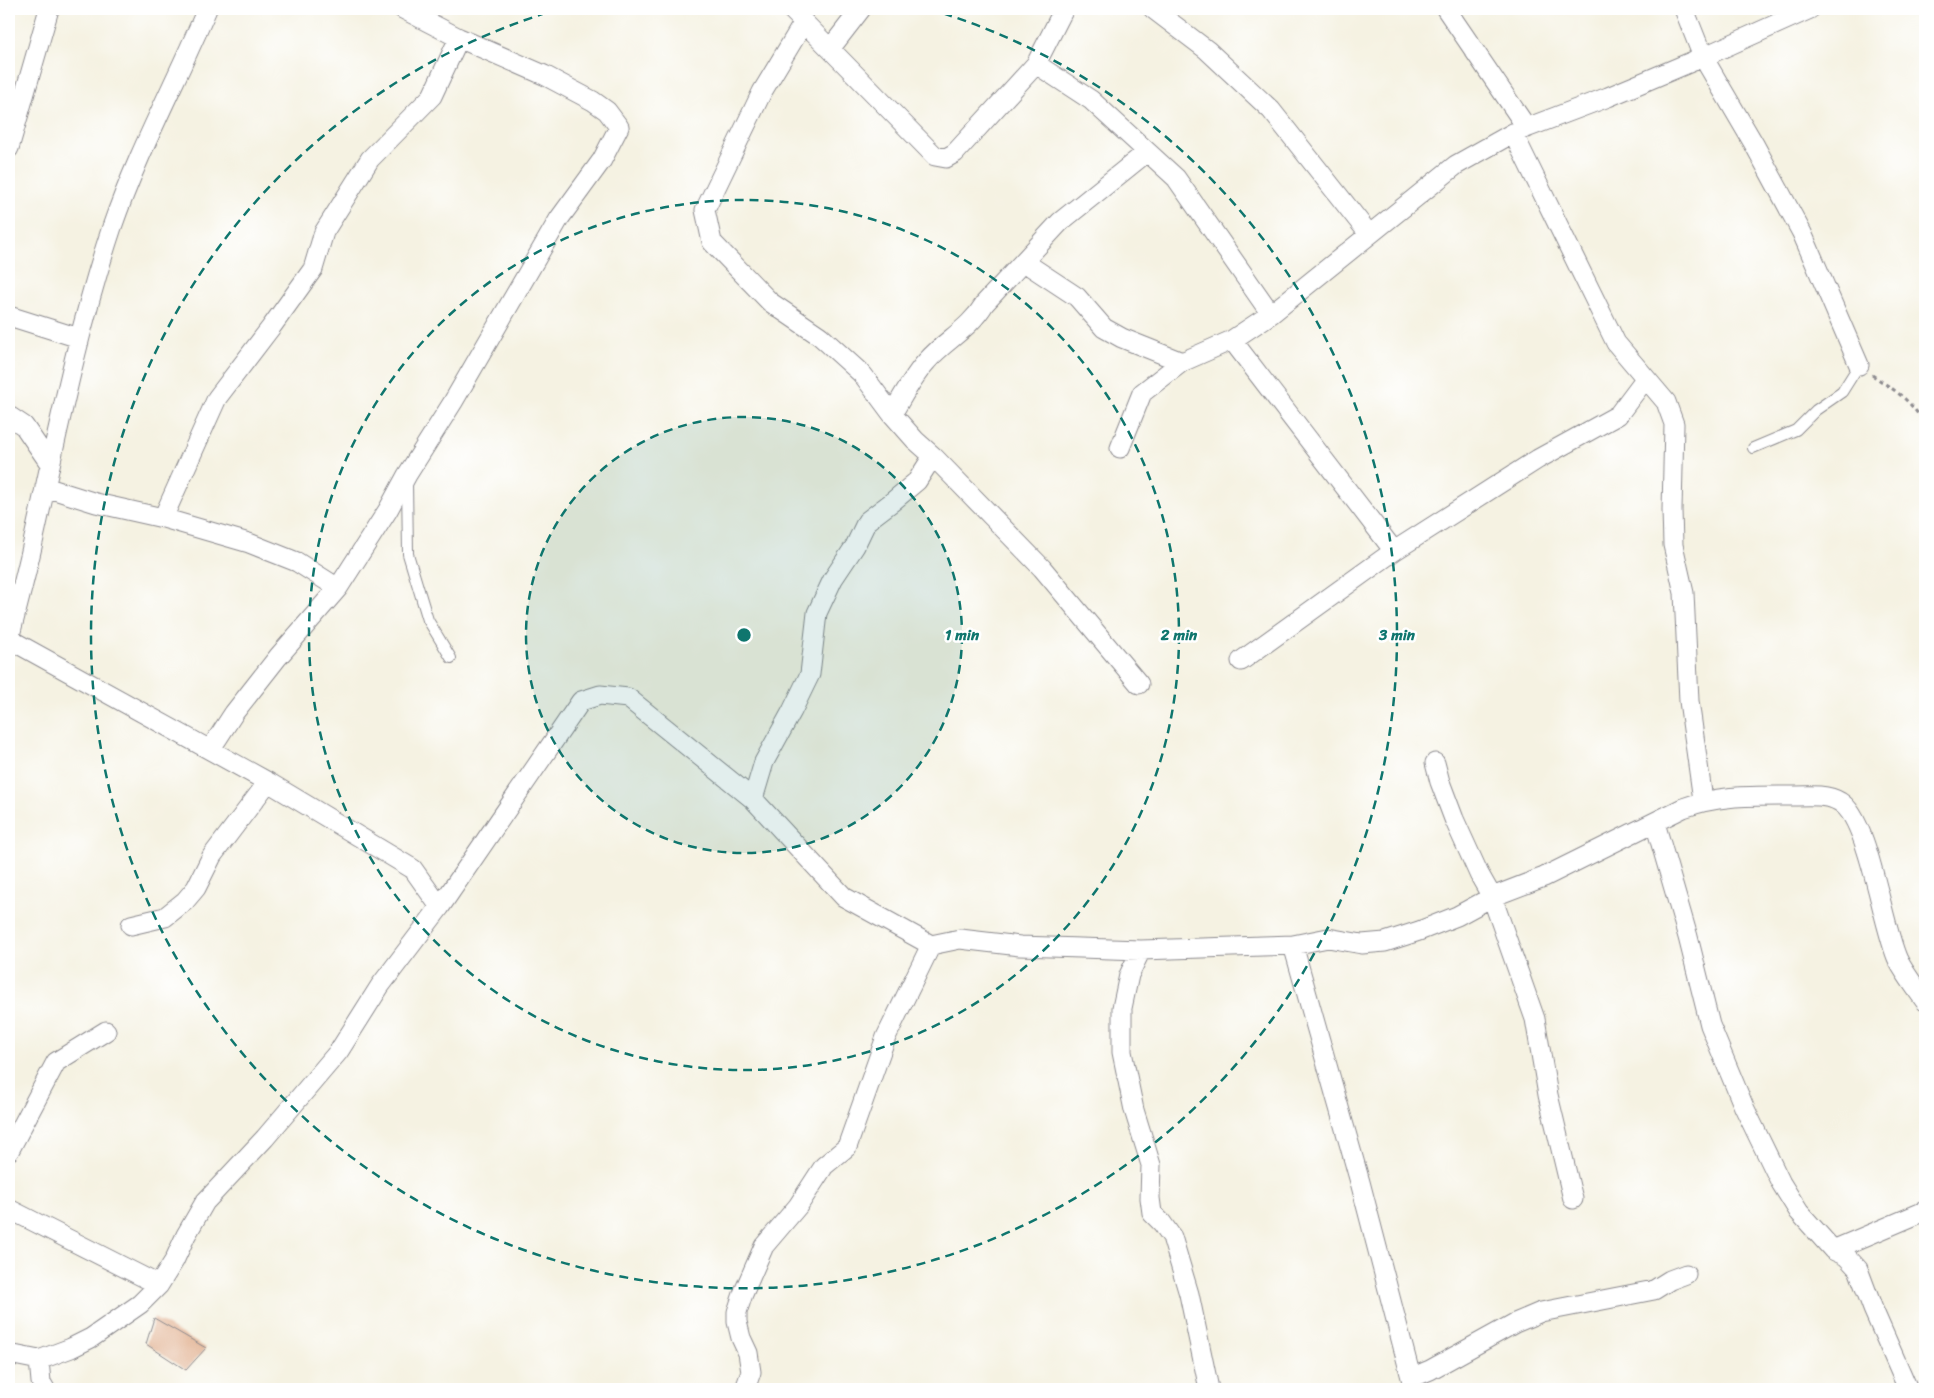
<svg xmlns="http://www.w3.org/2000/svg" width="1934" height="1398" viewBox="0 0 1934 1398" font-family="Sriracha,sans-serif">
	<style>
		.building { fill: #e3b697 }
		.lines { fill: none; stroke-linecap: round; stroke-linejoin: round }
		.lane-casing { stroke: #8c8a8e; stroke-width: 12 }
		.street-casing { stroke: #8c8a8e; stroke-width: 21 }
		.path { stroke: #8c8a8e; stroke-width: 3; stroke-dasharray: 4 4; stroke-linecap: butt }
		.lane { stroke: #fff; stroke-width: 10 }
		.street { stroke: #fff; stroke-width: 19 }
		.ring { fill: none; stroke: #0f766e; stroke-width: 2.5; stroke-dasharray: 9 6 }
		.centre { fill: #0f766e; stroke: #fff; stroke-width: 2.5 }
		.ring-label { font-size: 15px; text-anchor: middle; font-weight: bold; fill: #0f766e; stroke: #fff; stroke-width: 5; stroke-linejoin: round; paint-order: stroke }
	</style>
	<rect width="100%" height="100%" fill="#fff"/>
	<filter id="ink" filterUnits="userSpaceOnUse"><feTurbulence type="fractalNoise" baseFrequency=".02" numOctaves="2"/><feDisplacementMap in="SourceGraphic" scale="10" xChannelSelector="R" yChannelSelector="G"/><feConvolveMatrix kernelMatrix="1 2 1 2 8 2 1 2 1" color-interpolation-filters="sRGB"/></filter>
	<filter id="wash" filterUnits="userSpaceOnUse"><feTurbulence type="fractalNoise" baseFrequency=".0096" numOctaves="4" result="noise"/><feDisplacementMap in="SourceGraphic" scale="20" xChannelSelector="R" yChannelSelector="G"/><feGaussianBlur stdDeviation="1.12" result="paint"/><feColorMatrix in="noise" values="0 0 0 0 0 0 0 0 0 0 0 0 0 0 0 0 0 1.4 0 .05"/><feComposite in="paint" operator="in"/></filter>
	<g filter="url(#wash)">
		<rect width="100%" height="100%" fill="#f5f2e2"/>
		<g id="blocks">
			<path class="building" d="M 154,1318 L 206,1348 L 186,1370 L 146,1344 Z"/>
		</g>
	</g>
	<g filter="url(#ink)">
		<use href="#blocks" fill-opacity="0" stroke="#8c8a8e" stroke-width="1"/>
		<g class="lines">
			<defs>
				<path id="lane" d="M 1753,448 L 1796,430 L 1816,410 L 1842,392 L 1859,365
					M 407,481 L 408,554 L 428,620 L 451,658"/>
				<path id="street" d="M 791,9 L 935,156 L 946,158 L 955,153 L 1036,64 L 1064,9
					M 1153,9 L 1207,50 L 1271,110 L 1369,234
					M 1446,9 L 1527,128
					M 1684,9 L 1703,57 L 1754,144 L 1802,233 L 1859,365
					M 804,22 L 762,92 L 705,210 L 712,242 L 770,302 L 820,336 L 863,375 L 892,414 L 915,440 L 933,456 L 1042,568 L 1139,684
					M 830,49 L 861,9
					M 1036,64 L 1091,100 L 1176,178 L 1271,314
					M 1513,133 L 1616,343 L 1666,402 L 1674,424 L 1672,510 L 1673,545 L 1684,593 L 1689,701 L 1703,800
					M 9,148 L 49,9
					M 1024,262 L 1077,297 L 1104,328 L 1122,338 L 1182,362
					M 9,316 L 79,338
					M 1232,340 L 1394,551
					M 892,414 C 903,396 913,376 927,361 C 946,339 969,330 985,303 L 1060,222 L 1147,152
					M 9,416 L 24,426 L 50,464
					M 1120,448 L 1142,393 L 1182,362 L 1232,340 L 1271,314 L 1456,165 L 1513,133 L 1608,97 L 1703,57 L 1810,9
					M 45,487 L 96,503 L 163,518 L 249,543 L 297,562 L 338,588
					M 163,518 L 217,398 L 272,326 L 313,269 L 324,232 L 370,159 L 432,96 L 459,38
					M 9,639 C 17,608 25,578 32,547 C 56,440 77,332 112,227 C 138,152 176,82 207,9
					M 9,639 L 268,782 L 413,869 L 440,907
					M 1241,661 L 1394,551 L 1538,459 L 1618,415 L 1645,379
					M 210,750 L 234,713 L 278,657 L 338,588 L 388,510 L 407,475 L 453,402 L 559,219 L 602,160 L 619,127 L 607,111 L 593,101 L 544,75 L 459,38 L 403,9
					M 1435,763 L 1440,782 L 1454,819 L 1479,874 L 1492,897 L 1535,1019 L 1548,1095 L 1573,1199
					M 753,799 L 764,762 L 792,711 L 810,674 L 817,613 L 833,579 L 855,546 L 867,521 L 892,502 L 917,481 L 933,456
					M 1655,823 L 1688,937 L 1710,1025 L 1744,1107 L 1781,1183 L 1799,1212 L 1833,1250 L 1846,1256 L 1858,1269 L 1873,1309 L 1908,1389
					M 131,925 L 165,917 L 185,901 L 196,888 L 212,856 L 268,782
					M 1293,945 L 1360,1182 L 1414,1389
					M 1141,950 L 1129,975 L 1122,1008 L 1122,1052 L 1134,1110 L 1151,1165 L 1150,1198 L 1152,1213 L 1162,1223 L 1172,1237 L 1189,1294 L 1209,1389
					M 9,1151 L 56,1062 L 106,1031
					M 9,1209 L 159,1285
					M 1833,1250 L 1925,1211
					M 9,1354 L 39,1360 L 71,1348 L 91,1338 L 140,1304 L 159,1285 L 174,1261 L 186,1235 L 205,1202 L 265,1138 L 339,1051 L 380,986 L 440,907 L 581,701 L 600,695 L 628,698 L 753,799 L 844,897 L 931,945
					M 39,1360 L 41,1382 L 45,1389
					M 1411,1378 L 1430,1370 L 1515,1323 L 1541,1312 L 1654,1290 L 1670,1280 L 1686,1274
					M 745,1389 L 751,1372 L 748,1353 L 741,1338 L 737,1322 L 737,1312 L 743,1294 L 764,1246 L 798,1206 L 824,1166 L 847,1147 L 886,1037 L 931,945 L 960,939 L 1020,946 L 1141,950 L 1293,945 L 1328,938 L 1362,944 L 1385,942 L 1419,931 L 1457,916 L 1492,897 L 1544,877 L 1683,808 C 1715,796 1746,796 1780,796 C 1798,797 1824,792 1840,802 C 1869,819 1882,926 1898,960 C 1905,974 1916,988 1925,1001"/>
			</defs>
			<use href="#lane" class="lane-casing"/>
			<use href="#street" class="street-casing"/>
			<path class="path" d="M 1872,375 C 1896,391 1910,399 1925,425"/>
			<use href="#lane" class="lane"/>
			<use href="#street" class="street"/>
		</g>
	</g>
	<circle cx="744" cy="635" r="218" fill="#0f766e" fill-opacity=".12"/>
	<g class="ring">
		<circle cx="744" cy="635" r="218"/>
		<circle cx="744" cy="635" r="435"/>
		<path d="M929 9A653 653 0 1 1 559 9"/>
	</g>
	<circle cx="744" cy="635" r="8" class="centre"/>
	<g class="ring-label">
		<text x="962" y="640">1 min</text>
		<text x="1179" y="640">2 min</text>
		<text x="1397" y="640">3 min</text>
	</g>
	<rect width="1934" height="1398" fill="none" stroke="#fff" stroke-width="30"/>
</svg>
